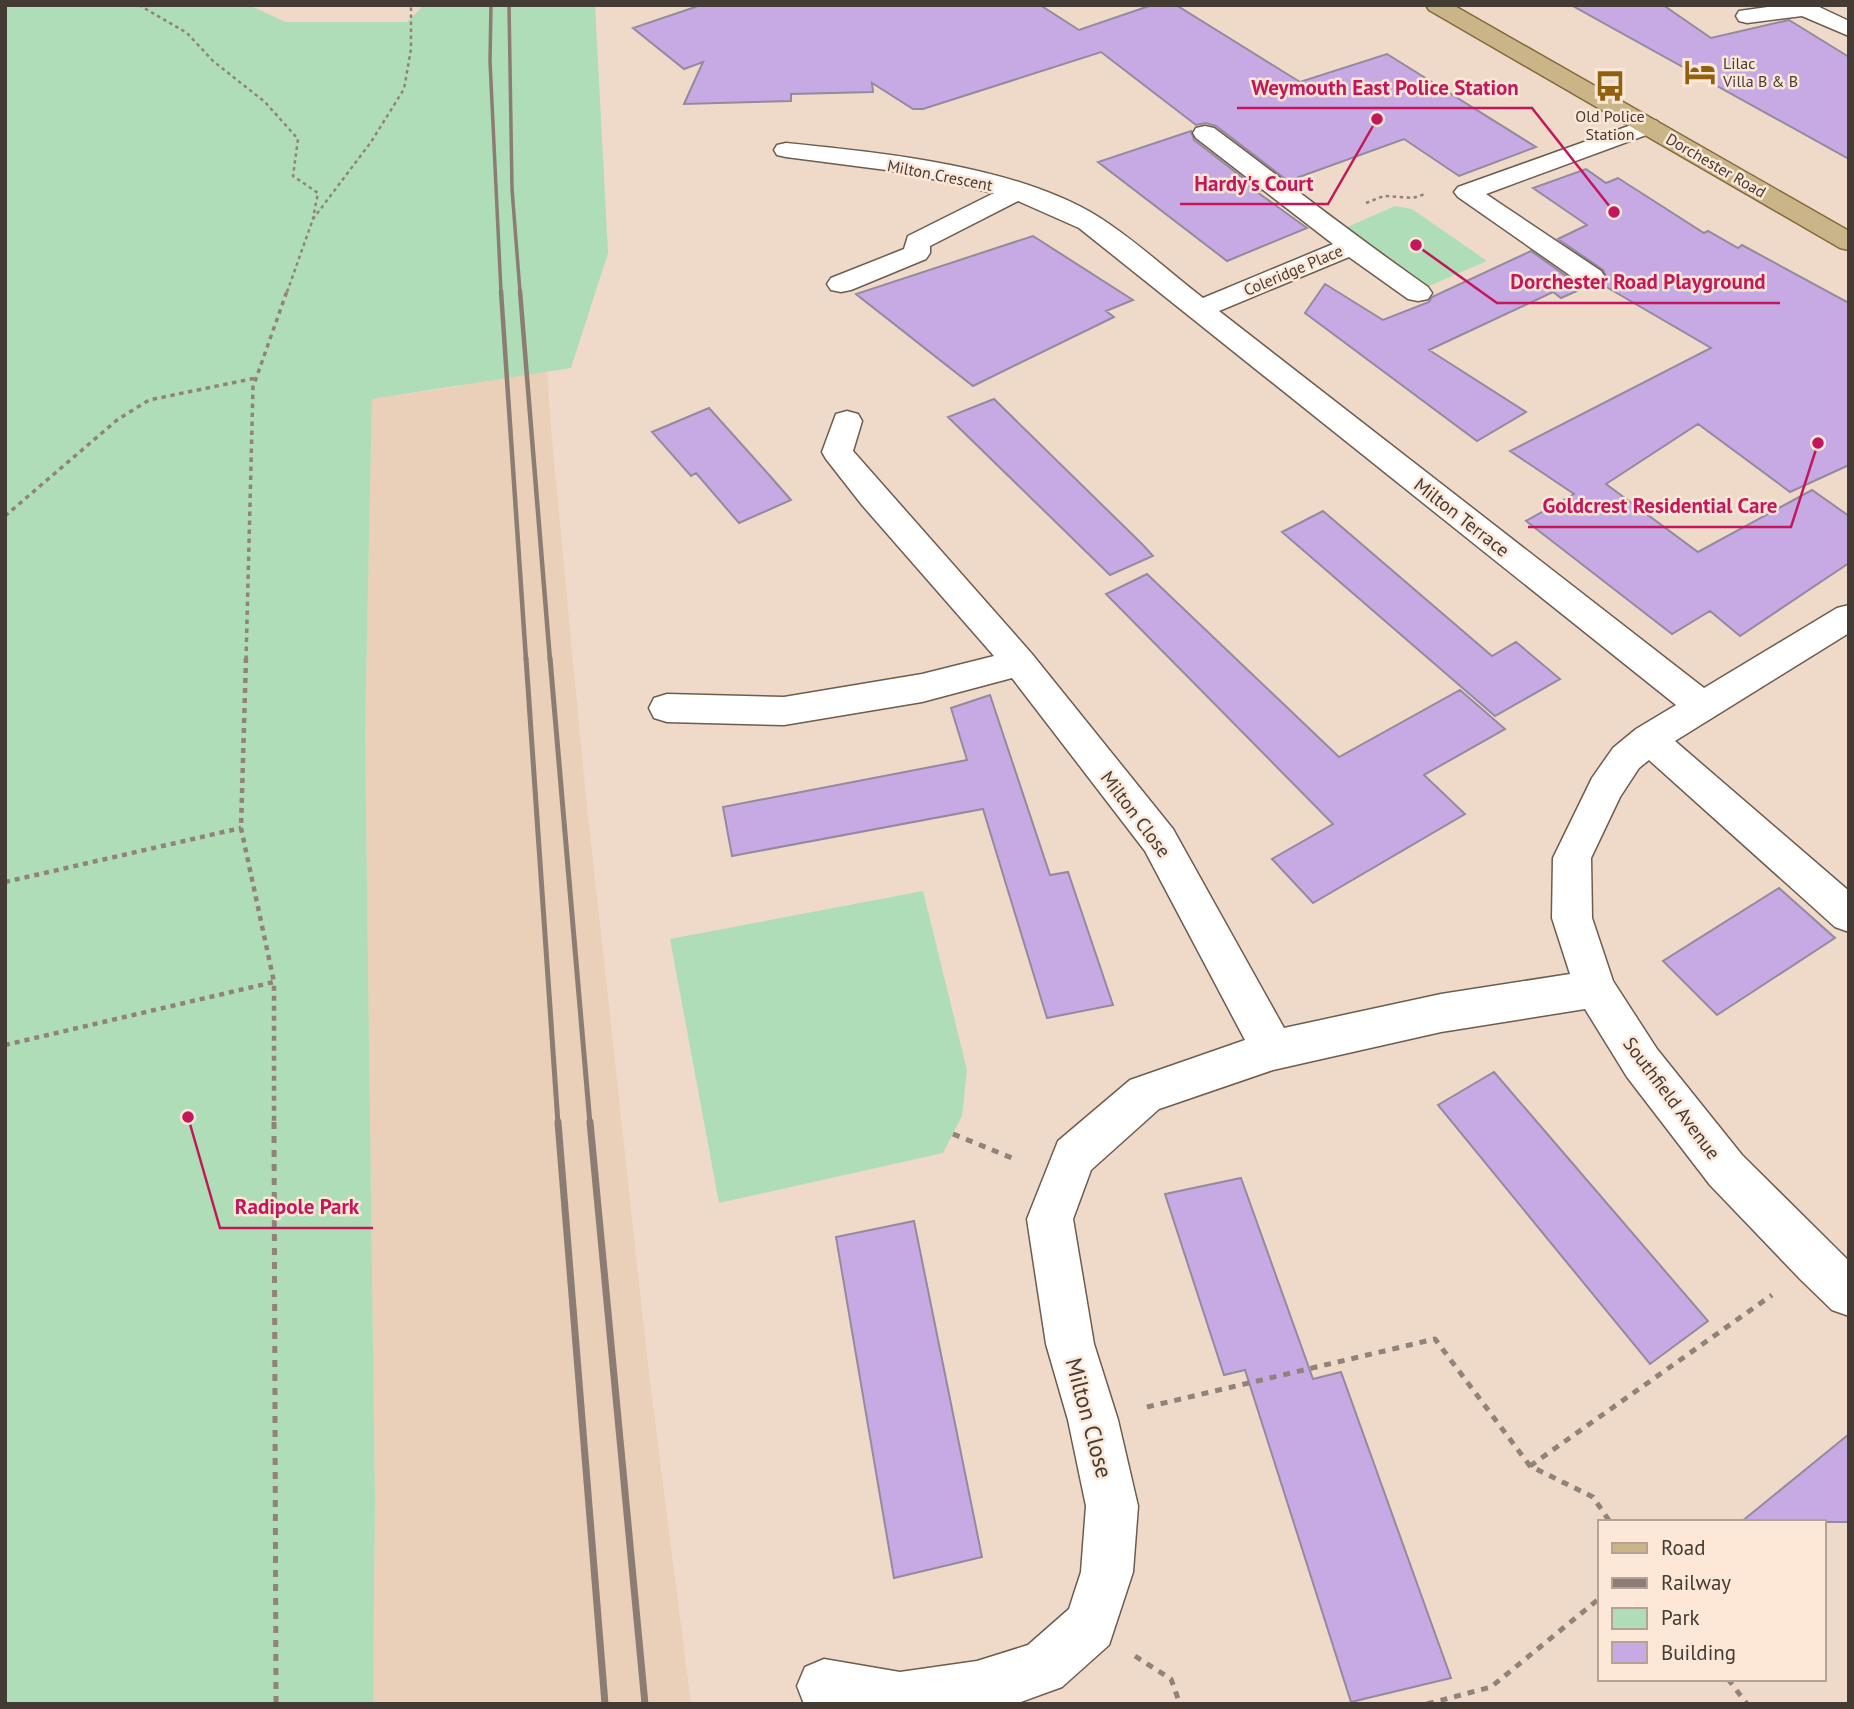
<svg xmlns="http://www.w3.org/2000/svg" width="1854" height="1709" viewBox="0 0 1854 1709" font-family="'PT Sans',sans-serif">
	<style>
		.built { fill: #eacfb9 }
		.green { fill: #afddb7 }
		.building { fill: #c7aae4; stroke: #948a9f; stroke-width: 2 }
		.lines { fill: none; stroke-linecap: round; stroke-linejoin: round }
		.minor-casing { stroke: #6e5c4e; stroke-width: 3 }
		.major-casing { stroke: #846a39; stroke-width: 3 }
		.path-far3 { stroke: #918379; stroke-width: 2.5; stroke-dasharray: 3.5 3.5; stroke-linecap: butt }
		.path-far2 { stroke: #918379; stroke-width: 3.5; stroke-dasharray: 4.5 4.5; stroke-linecap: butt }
		.path-far1 { stroke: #918379; stroke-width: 4.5; stroke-dasharray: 5 5; stroke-linecap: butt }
		.path { stroke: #918379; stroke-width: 5; stroke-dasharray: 7 7; stroke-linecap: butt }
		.minor { fill: #fff; fill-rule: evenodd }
		.major { fill: #cab589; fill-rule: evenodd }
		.rail-far3 { stroke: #8b7d73; stroke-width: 3.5 }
		.rail-far2 { stroke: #8b7d73; stroke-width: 4.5 }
		.rail-far1 { stroke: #8b7d73; stroke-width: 5 }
		.rail { stroke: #8b7d73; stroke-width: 7 }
		.labels { text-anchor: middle; stroke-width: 5; stroke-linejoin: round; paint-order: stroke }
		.far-poi-label { font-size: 16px; fill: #443b35; stroke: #fde7d7; text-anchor: start }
		.far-street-label { font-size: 16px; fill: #443b35; stroke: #fde7d7 }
		.street-label { font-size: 19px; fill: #443b35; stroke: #fde7d7 }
		.near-street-label { font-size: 23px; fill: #443b35; stroke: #fde7d7 }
		.leader { fill: none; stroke: #c2185b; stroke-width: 2.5 }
		.callout-dot { fill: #c2185b; stroke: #fde7d7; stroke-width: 2.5 }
		.callout-label { font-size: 21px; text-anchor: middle; font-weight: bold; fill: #c2185b; stroke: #fde7d7; stroke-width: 5; stroke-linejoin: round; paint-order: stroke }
	</style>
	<rect width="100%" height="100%" fill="#efdaca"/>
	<path class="built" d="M 535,189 L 551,428 L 584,778 L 649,1374 L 691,1704 L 373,1704 L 375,1500 L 365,733 L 372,399 L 462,386 Z"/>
	<path class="green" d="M 5,5 L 249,5 L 285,22 L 407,22 L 424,5 L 595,5 L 608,253 L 571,368 L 372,399 L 365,733 L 375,1500 L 373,1704 L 5,1704 Z
		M 1395,206 L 1412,209 L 1487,261 L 1429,286 L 1345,228 Z
		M 923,891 L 967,1070 L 962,1116 L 943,1153 L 719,1203 L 670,939 Z"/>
	<path class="building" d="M 701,5 L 1040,5 L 1079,30 L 1152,5 L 1176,5 L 1300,82 L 1387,54 L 1536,147 L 1459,176 L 1404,139 L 1288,181 L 1216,126 L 1206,123 L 1196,125 L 1101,52 L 923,109 L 913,109 L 872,83 L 873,92 L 791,94 L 791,101 L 684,104 L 703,62 L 684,69 L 633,28 Z
		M 1571,5 L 1663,5 L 1711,38 L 1789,20 L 1849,57 L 1849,159 Z
		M 1191,131 L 1194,140 L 1260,191 L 1257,192 L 1307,228 L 1227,261 L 1098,162 Z
		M 1586,169 L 1606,183 L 1618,178 L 1704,233 L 1708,231 L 1738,248 L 1742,245 L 1849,303 L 1849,465 L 1790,492 L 1698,424 L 1606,484 L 1698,552 L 1812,490 L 1849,516 L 1849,563 L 1740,636 L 1710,611 L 1672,634 L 1526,521 L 1574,494 L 1510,451 L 1711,348 L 1603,285 L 1607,278 L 1603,270 L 1558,239 L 1587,225 L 1533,188 Z
		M 1033,236 L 1133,300 L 1106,311 L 1114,317 L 973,386 L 856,294 Z
		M 1531,251 L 1579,285 L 1586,287 L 1561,298 L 1553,292 L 1429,350 L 1526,412 L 1477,441 L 1305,313 L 1325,284 L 1383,320 L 1429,302 L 1432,297 Z
		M 994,399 L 1142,544 L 1153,556 L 1110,575 L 948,417 Z
		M 709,408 L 770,476 L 791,500 L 739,523 L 696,473 L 691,476 L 652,432 Z
		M 1323,511 L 1492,656 L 1516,642 L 1560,679 L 1495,716 L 1282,532 Z
		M 1147,574 L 1339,757 L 1460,690 L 1505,729 L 1424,775 L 1465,814 L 1313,903 L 1272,859 L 1333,824 L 1106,594 Z
		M 990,695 L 1050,875 L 1068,872 L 1113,1005 L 1047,1018 L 983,809 L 732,856 L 723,807 L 967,760 L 951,708 Z
		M 1779,888 L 1835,938 L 1717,1015 L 1663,961 Z
		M 1494,1072 L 1708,1321 L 1650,1364 L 1438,1105 Z
		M 1241,1178 L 1313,1379 L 1341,1372 L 1451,1678 L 1351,1702 L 1245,1370 L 1224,1375 L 1165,1194 Z
		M 914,1221 L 982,1557 L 894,1578 L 836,1237 Z
		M 1849,1434 L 1849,1522 L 1741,1522 Z"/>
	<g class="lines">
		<defs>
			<path id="minor" d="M 1781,5 L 1815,5 L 1849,21 L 1849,36 L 1802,16 L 1747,23 L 1739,21 L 1736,16 L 1739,11 Z
				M 1648,119 L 1657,121 L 1660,126 L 1657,131 L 1486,194 L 1601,271 L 1605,277 L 1601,283 L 1591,285 L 1581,283 L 1458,197 L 1454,192 L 1458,187 Z
				M 1205,126 L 1214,128 C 1285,181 1355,236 1428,287 L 1432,293 L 1428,299 L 1418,301 L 1408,299 L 1349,257 L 1219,311 L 1704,688 L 1837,608 L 1849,605 L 1849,633 L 1675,741 L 1849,891 L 1849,932 L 1835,927 L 1649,760 L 1639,768 L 1620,797 L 1591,858 L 1592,918 L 1613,981 L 1657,1049 L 1742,1155 L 1849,1261 L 1849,1316 L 1832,1310 L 1800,1279 L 1710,1185 L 1627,1077 L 1585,1009 L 1441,1032 L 1273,1070 L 1159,1109 L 1091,1170 L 1073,1219 L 1094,1344 L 1118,1420 L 1138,1506 L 1133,1572 L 1109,1645 L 1062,1687 L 1015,1704 L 804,1704 L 797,1686 L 805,1667 L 824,1659 L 900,1672 L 977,1661 L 1028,1645 L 1069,1609 L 1081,1572 L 1086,1506 L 1068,1420 L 1046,1344 L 1027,1219 L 1058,1141 L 1130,1080 L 1245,1040 L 1145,851 L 1012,678 L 922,702 L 784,725 L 667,722 L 654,718 L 649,708 L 654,698 L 667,694 L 784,697 L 922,674 L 994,656 L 862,505 L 826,459 L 822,452 L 836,414 L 847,411 L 858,414 L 862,421 L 853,451 L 1032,654 L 1173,829 L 1284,1028 L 1441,994 L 1570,974 L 1552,918 L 1553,858 L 1592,778 L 1613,748 L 1636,729 L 1676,705 L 1079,228 L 1018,201 L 930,246 L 930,253 L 926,259 L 851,290 L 841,292 L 831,290 L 827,284 L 831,278 L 904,249 L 908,236 L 994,193 L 902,172 L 786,157 L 777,155 L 774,150 L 777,145 L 786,143 C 883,153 1013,165 1097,216 C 1133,238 1169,272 1203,298 L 1333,244 L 1196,138 L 1193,133 L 1196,128 Z"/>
			<path id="major" d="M 1426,5 L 1453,5 L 1849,231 L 1849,250 L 1840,248 L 1429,10 Z"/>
		</defs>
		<use href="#minor" class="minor-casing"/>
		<use href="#major" class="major-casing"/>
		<path class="path-far3" d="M 139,5 L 187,33 L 213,61 L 265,102 L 298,139 L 293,176 L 318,193 L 313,218
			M 1366,203 L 1384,196 L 1413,198 L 1425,194
			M 287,292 L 313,219 L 371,142 L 404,89 L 411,49 L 411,5"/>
		<path class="path-far2" d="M 5,516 L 117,420 L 149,400 L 256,378
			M 246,660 L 253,387 L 287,291"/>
		<path class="path-far1" d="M 246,658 L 241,828 L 274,982
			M 5,882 L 241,828
			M 5,1045 L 274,982 L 274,1124"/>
		<path class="path" d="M 274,1122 L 276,1704
			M 953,1134 L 1017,1160
			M 1147,1407 L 1435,1339 L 1530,1466 L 1593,1497 L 1610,1522
			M 1530,1466 L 1772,1295
			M 1135,1656 L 1171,1679 L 1180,1704
			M 1728,1679 L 1747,1704
			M 1427,1704 L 1491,1687 L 1600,1598"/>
		<use href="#minor" class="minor"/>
		<use href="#major" class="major"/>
		<path class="rail-far3" d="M 491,5 L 490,61 L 501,292
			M 509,5 L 512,189 L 520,292"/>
		<path class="rail-far2" d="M 501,291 L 526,660
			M 520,291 L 550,660"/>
		<path class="rail-far1" d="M 526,658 L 558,1124
			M 550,658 L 590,1124"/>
		<path class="rail" d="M 558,1122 L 605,1704
			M 590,1122 L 645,1704"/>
	</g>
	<defs>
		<symbol id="hotel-bare" viewBox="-9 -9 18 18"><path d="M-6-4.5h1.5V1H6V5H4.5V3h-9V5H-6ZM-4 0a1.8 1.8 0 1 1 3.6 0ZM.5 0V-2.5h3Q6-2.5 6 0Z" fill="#91600f" stroke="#fde7d7" stroke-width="2.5" paint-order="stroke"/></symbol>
		<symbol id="bus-bare" viewBox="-9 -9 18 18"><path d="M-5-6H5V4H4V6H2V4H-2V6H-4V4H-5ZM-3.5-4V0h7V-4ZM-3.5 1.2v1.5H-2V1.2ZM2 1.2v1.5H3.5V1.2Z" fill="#91600f" stroke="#fde7d7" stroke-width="2.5" paint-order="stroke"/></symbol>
	</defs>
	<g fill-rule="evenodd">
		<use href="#hotel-bare" x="1678" y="50" width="44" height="44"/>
		<use href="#bus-bare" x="1588" y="64" width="44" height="44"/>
	</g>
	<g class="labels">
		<g class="far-poi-label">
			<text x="1723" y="69">Lilac<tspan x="1723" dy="18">Villa B &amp; B</tspan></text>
			<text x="1610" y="122" text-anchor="middle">Old Police<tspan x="1610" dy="18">Station</tspan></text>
		</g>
		<g class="far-street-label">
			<text transform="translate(1716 165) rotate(30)" y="6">Dorchester Road</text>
			<text transform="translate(940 175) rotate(11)" y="6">Milton Crescent</text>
			<text transform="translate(1293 270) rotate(-23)" y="6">Coleridge Place</text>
		</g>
		<g class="street-label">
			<text transform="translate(1462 517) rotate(38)" y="7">Milton Terrace</text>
			<text transform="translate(1136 814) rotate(53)" y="7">Milton Close</text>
			<text transform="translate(1672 1098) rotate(53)" y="7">Southfield Avenue</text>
		</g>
		<g class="near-street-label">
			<text transform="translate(1089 1418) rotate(75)" y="8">Milton Close</text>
		</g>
	</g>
	<path class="leader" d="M1614 212L1532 108H1237M1377 119L1328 204H1180M1416 245L1497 303H1780M1818 443L1791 527H1528M188 1117L220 1228H373"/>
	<g class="callout-dot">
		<circle cx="1614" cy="212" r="7"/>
		<circle cx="1377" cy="119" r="7"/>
		<circle cx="1416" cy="245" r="7"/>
		<circle cx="1818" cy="443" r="7"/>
		<circle cx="188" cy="1117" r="7"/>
	</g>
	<g class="callout-label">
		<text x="1385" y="95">Weymouth East Police Station</text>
		<text x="1254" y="191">Hardy's Court</text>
		<text x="1638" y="289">Dorchester Road Playground</text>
		<text x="1660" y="513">Goldcrest Residential Care</text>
		<text x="297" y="1214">Radipole Park</text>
	</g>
	<rect width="1854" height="1709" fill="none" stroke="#443b35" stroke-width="14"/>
	<rect x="1598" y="1520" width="228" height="161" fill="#fde7d7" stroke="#b3a296" stroke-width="2"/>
	<rect x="1612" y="1543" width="35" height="10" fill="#cab589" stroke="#b3a296" stroke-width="2"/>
	<text x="1661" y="1555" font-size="21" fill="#443b35">Road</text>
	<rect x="1612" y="1578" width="35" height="10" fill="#8b7d73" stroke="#b3a296" stroke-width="2"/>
	<text x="1661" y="1590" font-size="21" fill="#443b35">Railway</text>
	<rect x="1612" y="1608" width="35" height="21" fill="#afddb7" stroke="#b3a296" stroke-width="2"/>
	<text x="1661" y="1625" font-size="21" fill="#443b35">Park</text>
	<rect x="1612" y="1642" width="35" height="21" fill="#c7aae4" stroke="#b3a296" stroke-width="2"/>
	<text x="1661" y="1660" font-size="21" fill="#443b35">Building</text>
</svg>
